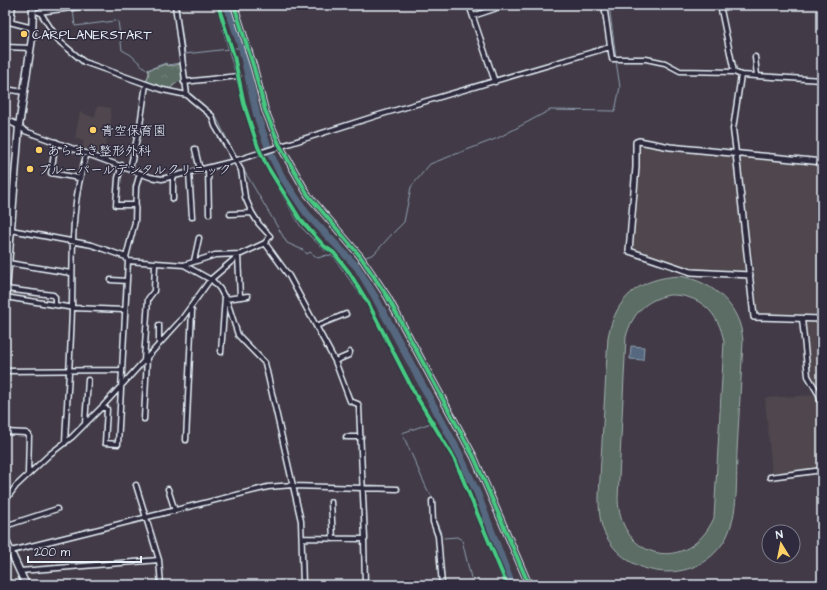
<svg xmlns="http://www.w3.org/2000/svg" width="827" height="590" viewBox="0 0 827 590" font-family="'Architects Daughter','Klee One',sans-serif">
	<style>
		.built { fill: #4f474e }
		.park { fill: url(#park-crowns); stroke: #a2afae }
		.pitch { fill: #5b6d65; stroke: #a2afae; fill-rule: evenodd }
		.water { fill: #556880; stroke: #909fb0 }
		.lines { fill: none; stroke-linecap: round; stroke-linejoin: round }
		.stream { stroke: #909fb0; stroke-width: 1 }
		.river { stroke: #556880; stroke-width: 7 }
		.minor-casing { stroke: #e8f1f8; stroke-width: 7 }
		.tertiary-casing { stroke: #e8f1f8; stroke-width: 8 }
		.secondary-casing { stroke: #e8f1f8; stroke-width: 9 }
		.minor { stroke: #2f2a3d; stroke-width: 4 }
		.tertiary { stroke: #2f2a3d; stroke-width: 5 }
		.secondary { stroke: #2f2a3d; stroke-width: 6 }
		.cycleway-casing { stroke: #2f2a3d; stroke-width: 6 }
		.cycleway { stroke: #46c982; stroke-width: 4 }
		.poi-dot { fill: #ffd166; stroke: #2f2a3d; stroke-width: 1.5 }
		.labels { text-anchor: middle; stroke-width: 3; stroke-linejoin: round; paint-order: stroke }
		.poi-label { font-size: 13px; fill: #e8f1f8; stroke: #2f2a3d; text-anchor: start }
	</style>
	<defs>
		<pattern id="park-crowns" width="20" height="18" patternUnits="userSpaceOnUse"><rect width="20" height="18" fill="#5b6d65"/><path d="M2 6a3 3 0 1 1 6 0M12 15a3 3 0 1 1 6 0" fill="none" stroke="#73827c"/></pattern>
	</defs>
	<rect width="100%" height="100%" fill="#423b47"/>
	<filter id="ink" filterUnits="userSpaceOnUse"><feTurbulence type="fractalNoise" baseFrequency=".025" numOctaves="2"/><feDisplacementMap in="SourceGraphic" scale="8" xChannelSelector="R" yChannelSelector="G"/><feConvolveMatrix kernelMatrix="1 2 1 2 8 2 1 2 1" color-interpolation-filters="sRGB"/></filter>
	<g filter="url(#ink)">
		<path class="built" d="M 97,106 L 111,108 L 111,123 L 103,157 L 82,149 L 84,141 L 75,138 L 80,112 L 95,118 Z
			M 638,142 L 669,150 L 734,156 L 748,272 L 691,270 L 633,249 L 639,163 Z
			M 739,156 L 822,165 L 822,314 L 757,314 L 753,260 Z
			M 5,163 L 14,163 L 10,209 L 5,208 Z
			M 805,322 L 822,322 L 822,393 L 811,374 Z
			M 817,395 L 822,436 L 822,469 L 772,475 L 765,398 Z"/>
		<path class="park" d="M 166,64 L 168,66 L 181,64 L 184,87 L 179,81 L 168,90 L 146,82 L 149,73 L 148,70 Z"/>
		<path class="pitch" d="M 680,276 C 714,282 741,306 743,342 C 741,379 739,415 737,451 C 736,479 739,513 726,538 C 700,585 631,582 606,536 C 599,523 599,509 599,495 L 608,337 C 616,297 639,278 680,276 ZM 669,295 C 699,294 719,312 724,342 L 714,518 C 688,575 620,560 618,499 L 626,337 C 632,314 645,300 669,295 Z"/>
		<path class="water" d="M 631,346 L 644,347 L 643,360 L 630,359 Z"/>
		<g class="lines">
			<path class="stream" d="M 39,5 L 40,9 L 72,6
				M 178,5 L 185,54 L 229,49
				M 216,5 L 235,73
				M 609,5 L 616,58
				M 73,10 L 75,26 L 115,21
				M 118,21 L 122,50 L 131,55 L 147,70 L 166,63 L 168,65 L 180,63 L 179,50
				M 235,48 L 242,48
				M 185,54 L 187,80
				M 236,79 L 257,151
				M 188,84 L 190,93 L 215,115 L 236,157
				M 262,161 L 301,227 L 325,251
				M 239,162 L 287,243 L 303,250
				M 305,252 L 307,254 L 310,252 L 318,258 L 327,255 L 333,256 L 375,316 L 429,421
				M 366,257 L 374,254 L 392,234 L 404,222 L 411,187 L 430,164 L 498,138 L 550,110 L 615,111 L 620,87 L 616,61
				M 356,266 L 359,261
				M 453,461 L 464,486
				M 466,491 L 482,526 L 504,585
				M 433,498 L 427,489 L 402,433 L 431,423 L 450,455
				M 434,508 L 436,521 L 441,533
				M 444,538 L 457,537 L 462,540 L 471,578
				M 471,585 L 471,581"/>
			<path class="river" d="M 227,5 L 242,49 L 257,116 L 271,155 L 282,177 L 307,214 L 357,267 L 374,295 L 459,453 L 478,495 L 512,585"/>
			<defs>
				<path id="minor" d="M 175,5 L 187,95
					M 469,5 L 495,82
					M 604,5 L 612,59 L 646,59 L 665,63 L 680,71 L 734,72 L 741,75 L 822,80
					M 720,5 L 734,72
					M 38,12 L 97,5
					M 40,12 L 59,41 L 84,62 L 163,90 L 187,95 L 212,116 L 215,126 L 241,170 L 245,197 L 252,213 L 259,224 L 270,236 L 265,243 L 241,254 L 215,255 L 184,265 L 128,261
					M 473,16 L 506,5
					M 5,21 L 33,28
					M 11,22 L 13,5
					M 5,47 L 31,48
					M 755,57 L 757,76
					M 184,82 L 238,76
					M 5,89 L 24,92
					M 19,126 L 25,131 L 150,177 L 162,179 L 231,162 L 379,115 L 610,47
					M 56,142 L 51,173 L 79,178
					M 195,149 L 200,170
					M 736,153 L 733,129 L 741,75
					M 122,165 L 118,178 L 116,205 L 136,205
					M 208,168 L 209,214
					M 130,169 L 140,125 L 146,84
					M 189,172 L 192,217
					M 173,176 L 173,199
					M 5,209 L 13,211
					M 230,214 L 252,213
					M 11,230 L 92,245 L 126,257 L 128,261 L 118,444 L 105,443 L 107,409 L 102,407
					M 265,243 L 289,276 L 335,361 L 350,401 L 358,404 L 359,407 L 365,539 L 302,538
					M 238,255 L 240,297
					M 126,257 L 135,222 L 136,187 L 140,173
					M 194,261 L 199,238
					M 8,263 L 71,273
					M 184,265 L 213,281 L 220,289 L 228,304 L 238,335 L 265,363 L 301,521 L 303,585
					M 111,280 L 127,281
					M 6,289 L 53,295 L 55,297 L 55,304
					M 5,297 L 74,308 L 124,310
					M 226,299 L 248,296
					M 802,319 L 808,376 L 819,395 L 822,409
					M 316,326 L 346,314
					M 159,344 L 159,325
					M 221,352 L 225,297
					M 144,361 L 148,299 L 154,291 L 155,264
					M 335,361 L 349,355 L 350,352
					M 5,371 L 121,370
					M 144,419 L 147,358
					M 85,424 L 88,380
					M 5,432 L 26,433 L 29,435 L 28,474
					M 346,437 L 361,437
					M 186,440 L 192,311 L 189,309
					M 65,443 C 67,398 71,352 72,307 C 73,255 70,203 87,153
					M 770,477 L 822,470
					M 136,485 L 159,560 L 161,585
					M 293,486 L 397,489
					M 168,489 L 175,511
					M 5,501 L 16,486 L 50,454 L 72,437 L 102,407 L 181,320 L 210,280 L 238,256
					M 432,501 L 433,522 L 438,536 L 442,585
					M 331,502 L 333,539
					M 5,526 L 57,509
					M 364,539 L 365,585
					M 11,551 L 268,487 L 293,485
					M 20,571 L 159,560"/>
				<path id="tertiary" d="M 234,5 L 254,68 L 265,110 L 279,144 L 308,195 L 360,256 L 387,296 L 474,457 L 529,585
					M 5,119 L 19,126
					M 736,153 L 754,317 L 822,319
					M 750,275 L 691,272 L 629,251 L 636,167 L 636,142 L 639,141 L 670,147 L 822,162"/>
				<path id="secondary" d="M 5,304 L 19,126 L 32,38 L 33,5
					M 5,539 L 26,585"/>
			</defs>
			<use href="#minor" class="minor-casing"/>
			<use href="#tertiary" class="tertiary-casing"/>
			<use href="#secondary" class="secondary-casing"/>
			<use href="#minor" class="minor"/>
			<use href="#tertiary" class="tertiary"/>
			<use href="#secondary" class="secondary"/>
			<defs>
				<path id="cycleway" d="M 218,5 L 234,56 L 244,104 L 258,147 L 267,166 L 300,219 L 324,246 L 334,253 L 349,272 L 367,301 L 415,394 L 455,460 L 507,585
					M 234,5 L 254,68 L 265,110 L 279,144 L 308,195 L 360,256 L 387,296 L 474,457 L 529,585"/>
			</defs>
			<use href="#cycleway" class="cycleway-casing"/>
			<use href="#cycleway" class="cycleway"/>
		</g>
	</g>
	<g class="poi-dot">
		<circle cx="24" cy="34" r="4"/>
		<circle cx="93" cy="130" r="4"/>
		<circle cx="39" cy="150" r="4"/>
		<circle cx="30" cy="169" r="4"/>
	</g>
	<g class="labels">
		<g class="poi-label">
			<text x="32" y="39">CARPLANERSTART</text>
			<text x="101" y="135">青空保育園</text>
			<text x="47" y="155">あらまき整形外科</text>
			<text x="38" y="174">ブルーパールデンタルクリニック</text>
		</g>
	</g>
	<rect width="827" height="590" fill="none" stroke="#2f2a3d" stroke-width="20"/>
	<rect x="10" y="10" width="807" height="570" fill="none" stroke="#e8f1f8" stroke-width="1.5" filter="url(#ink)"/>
	<g transform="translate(781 544) rotate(350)"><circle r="19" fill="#2f2a3d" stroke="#797a88"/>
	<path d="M0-3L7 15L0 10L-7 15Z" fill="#ffd166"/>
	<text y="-6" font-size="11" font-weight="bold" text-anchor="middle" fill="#e8f1f8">N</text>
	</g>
	<path d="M28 556v6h113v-6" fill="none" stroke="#e8f1f8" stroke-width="2"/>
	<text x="34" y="556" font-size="12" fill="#e8f1f8" stroke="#2f2a3d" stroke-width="3" paint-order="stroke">200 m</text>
</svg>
